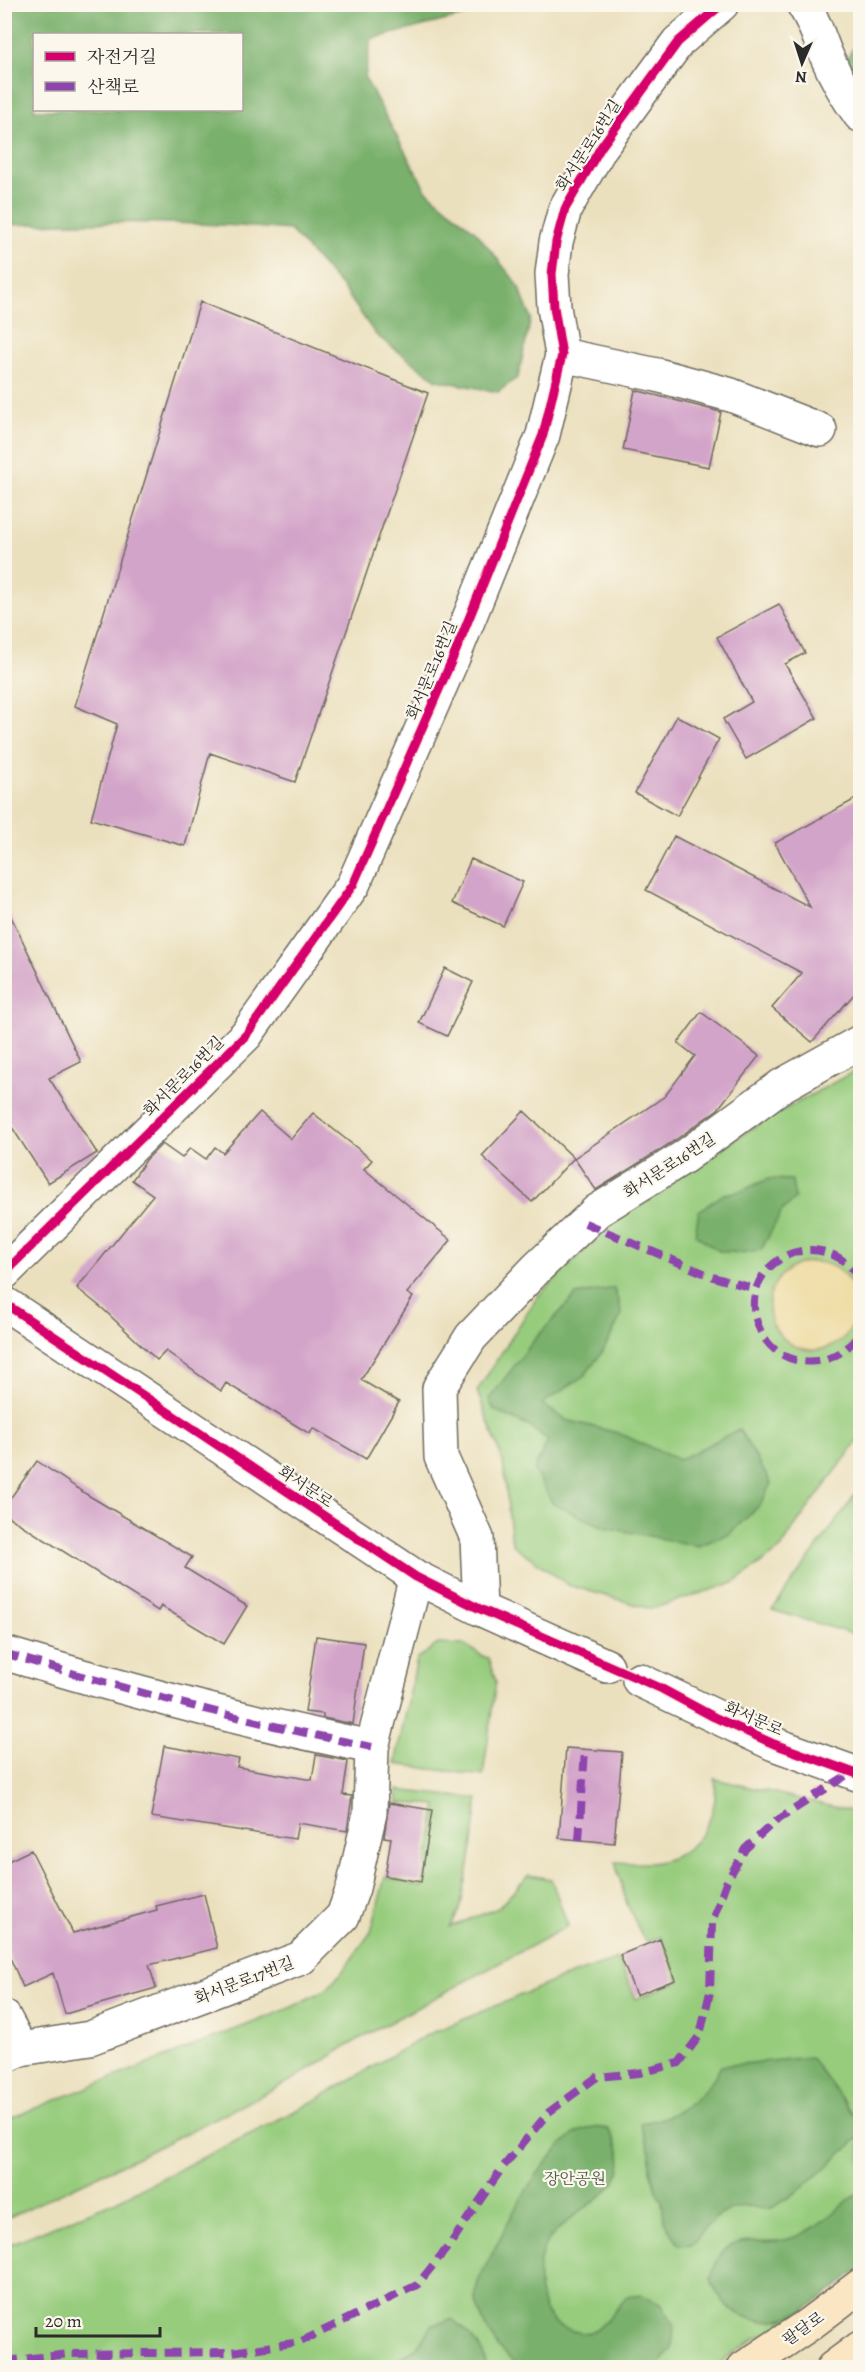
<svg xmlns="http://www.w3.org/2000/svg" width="865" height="2372" viewBox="0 0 865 2372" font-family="Alegreya,'Noto Serif KR',serif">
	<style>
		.green { fill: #97cc7d; stroke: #617c54; stroke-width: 1.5 }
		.forest { fill: #79b06c; stroke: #526e4c; stroke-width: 1.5; fill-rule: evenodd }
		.sand { fill: #eeda9e; stroke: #8c8264; stroke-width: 1.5 }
		.building { fill: #d3a4c9 }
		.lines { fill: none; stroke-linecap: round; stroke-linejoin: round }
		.pedestrian-casing { stroke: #6e6a5e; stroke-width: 36 }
		.minor-casing { stroke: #6e6a5e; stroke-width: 36 }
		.secondary-casing { stroke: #6e6a5e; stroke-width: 36 }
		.pedestrian { stroke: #fff; stroke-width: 33 }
		.minor { stroke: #fff; stroke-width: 33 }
		.secondary { stroke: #fbe6c4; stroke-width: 33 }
		.quiet { stroke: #8e44ad; stroke-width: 8; stroke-dasharray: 15 8; stroke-linecap: butt }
		.cycleway-casing { stroke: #fbf7ec; stroke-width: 13 }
		.cycleway { stroke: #d6006c; stroke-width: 9 }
		.labels { text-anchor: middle; stroke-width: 4.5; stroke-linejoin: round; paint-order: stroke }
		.street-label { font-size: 16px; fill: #2b2b2b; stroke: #fbf7ec }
		.park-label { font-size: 16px; fill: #4b5b44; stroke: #fbf7ec }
	</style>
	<rect width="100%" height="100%" fill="#fbf7ec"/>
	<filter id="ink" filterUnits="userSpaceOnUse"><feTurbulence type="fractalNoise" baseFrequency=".0167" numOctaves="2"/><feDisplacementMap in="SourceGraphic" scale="12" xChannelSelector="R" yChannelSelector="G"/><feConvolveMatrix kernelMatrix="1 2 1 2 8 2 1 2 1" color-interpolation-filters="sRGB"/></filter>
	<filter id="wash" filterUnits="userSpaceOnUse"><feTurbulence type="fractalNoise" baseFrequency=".008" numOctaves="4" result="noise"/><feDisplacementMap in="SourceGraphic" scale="24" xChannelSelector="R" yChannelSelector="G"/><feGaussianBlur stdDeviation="1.35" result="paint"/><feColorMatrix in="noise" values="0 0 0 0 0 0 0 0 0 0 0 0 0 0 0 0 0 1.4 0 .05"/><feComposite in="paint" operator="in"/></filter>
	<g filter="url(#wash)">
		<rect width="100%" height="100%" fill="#ebe0be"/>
		<path class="green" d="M 860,1068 L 860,1438 L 795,1526 L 781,1549 L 733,1583 L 651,1609 L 568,1585 L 512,1544 L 503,1462 L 477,1391 L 538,1296 L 625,1211 L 762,1122 Z
			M 860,1488 L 860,1636 L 772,1610 L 855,1495 Z
			M 438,1644 L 465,1645 L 488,1659 L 496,1681 L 483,1776 L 395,1764 L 417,1659 Z
			M 715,1779 L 860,1813 L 860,2268 L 800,2314 L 755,2339 L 714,2367 L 5,2368 L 5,2246 L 116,2201 L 244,2137 L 307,2105 L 427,2035 L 554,1981 L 618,1959 L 636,1999 L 679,1981 L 661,1937 L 645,1942 L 627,1904 L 615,1862 C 629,1863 648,1865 662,1861 C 699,1851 719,1816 715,1779 Z
			M 397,1790 L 478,1799 L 472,1849 L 460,1910 L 450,1927 L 498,1908 L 529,1875 L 551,1879 L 568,1926 L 357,2040 L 290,2081 L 150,2151 L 5,2219 L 5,2120 L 290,2008 L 327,1989 L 342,1972 L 371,1932 L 385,1877 L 423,1887 L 437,1805 L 398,1803 Z"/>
		<path class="forest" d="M 4,5 L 507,5 L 371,39 L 365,78 L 426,190 L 476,232 L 518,285 L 531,318 L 518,377 L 498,392 L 437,380 L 376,335 L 343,288 L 290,230 C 195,221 100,221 5,225 ZM 242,34 L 242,110 L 34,110 L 34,34 Z
			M 860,38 L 860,95 L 846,59 Z
			M 768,1179 L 792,1180 L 795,1199 L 782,1211 L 761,1250 L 740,1253 L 719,1251 L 695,1234 L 699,1211 L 724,1194 L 741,1191 Z
			M 614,1288 L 622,1314 L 603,1351 L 585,1375 L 542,1404 L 566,1420 L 618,1433 L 679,1460 L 739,1429 L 771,1483 L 761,1504 L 729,1534 L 698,1546 L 604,1527 L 553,1504 L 534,1470 L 548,1440 L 528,1426 L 494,1410 L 489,1399 L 535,1339 L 576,1295 Z
			M 810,2057 L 860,2123 L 860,2137 C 840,2154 792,2201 770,2208 C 763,2211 755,2206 748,2206 C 724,2206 705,2226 693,2244 L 679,2245 L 664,2221 L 662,2201 L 656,2190 L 650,2170 L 650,2152 L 640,2123 C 679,2118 702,2100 721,2066 Z
			M 594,2127 L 608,2129 C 652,2190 571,2203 546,2244 C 537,2260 538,2276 540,2293 C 543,2310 548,2321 564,2328 C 573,2332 588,2335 596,2330 C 606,2323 618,2306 627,2297 L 642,2295 L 662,2305 L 674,2326 L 672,2349 L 656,2367 L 525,2367 C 520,2365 514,2362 509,2358 C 496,2349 475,2312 476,2295 C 476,2281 485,2268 491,2256 C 512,2213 535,2167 573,2135 C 578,2131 587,2129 594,2127 Z
			M 860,2191 L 860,2268 C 826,2294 785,2338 739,2314 C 725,2306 716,2295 711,2279 C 725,2222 757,2250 792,2238 C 817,2230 840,2206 860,2191 Z
			M 452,2319 C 467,2331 485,2347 486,2367 L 386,2367 L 417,2347 L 431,2326 Z"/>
		<path class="sand" d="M769 1306a44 44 0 1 1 88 0a44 44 0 1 1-88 0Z"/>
		<g id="blocks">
			<path class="building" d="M 200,302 L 428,393 L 295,782 L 210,753 L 185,846 L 91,819 L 117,724 L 75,706 Z
				M 635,390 L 721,412 L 709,467 L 623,450 Z
				M 779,604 L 805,653 L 785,664 L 817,718 L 746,759 L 723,719 L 752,702 L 717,637 Z
				M 677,716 L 719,739 L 677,816 L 635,793 Z
				M 861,796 L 861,1001 L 856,992 L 812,1042 L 772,1008 L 802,973 L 646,890 L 674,836 L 810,907 L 775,843 Z
				M 471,859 L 523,882 L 503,926 L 452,903 Z
				M 4,902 L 81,1062 L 49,1078 L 97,1153 L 48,1183 L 4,1115 Z
				M 445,968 L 473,982 L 447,1036 L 419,1023 Z
				M 701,1012 L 759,1056 L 718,1109 L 674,1141 L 596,1190 L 574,1158 L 532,1202 L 482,1156 L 524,1111 L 574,1158 L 665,1096 L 695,1056 L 678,1043 Z
				M 260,1112 L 291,1139 L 313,1113 L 372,1160 L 364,1169 L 451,1240 L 407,1293 L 413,1297 L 361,1380 L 399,1402 L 366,1459 L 313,1428 L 310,1434 L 226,1383 L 221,1391 L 166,1351 L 157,1360 L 103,1309 L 77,1288 L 153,1195 L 132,1180 L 146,1160 L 162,1144 L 182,1158 L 190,1148 L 206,1159 L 215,1147 L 223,1153 Z
				M 37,1461 L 86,1494 L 192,1557 L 185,1568 L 247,1606 L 224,1644 L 161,1606 L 158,1611 L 4,1514 L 4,1507 Z
				M 316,1636 L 364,1643 L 353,1724 L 323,1718 L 323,1714 L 305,1712 Z
				M 164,1746 L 239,1759 L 237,1767 L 312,1780 L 316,1755 L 348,1761 L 343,1795 L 352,1796 L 347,1831 L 298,1823 L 295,1839 L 151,1817 Z
				M 566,1748 L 622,1752 L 614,1843 L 559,1838 Z
				M 389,1803 L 432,1810 L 421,1882 L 385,1876 L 391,1838 L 384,1837 Z
				M 31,1850 L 73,1933 L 157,1910 L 156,1906 L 204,1894 L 217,1948 L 149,1965 L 156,1988 L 65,2014 L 53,1973 L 23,1987 L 4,1944 L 4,1863 Z
				M 660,1939 L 675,1980 L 636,1995 L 620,1955 Z"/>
		</g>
	</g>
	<g filter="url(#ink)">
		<use href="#blocks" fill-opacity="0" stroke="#6e6a5e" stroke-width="1.5"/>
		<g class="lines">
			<defs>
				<path id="pedestrian" d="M 4,1653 C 126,1690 247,1722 372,1747"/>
				<path id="minor" d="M 803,4 C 815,21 819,39 827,57 C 836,78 847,97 860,115
					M 562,355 L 657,375 L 731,395 L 820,430
					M 4,1273 L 246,1035 L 353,885 L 455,653 L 543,435 L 562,355 L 554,307 L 552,274 L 556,242 L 565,209 L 601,147 L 678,42 L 722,4
					M 4,1303 L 416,1577 L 480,1609 L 607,1666
					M 480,1609 L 477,1538 L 441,1457 L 439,1388 L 471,1337 L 537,1268 L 597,1211 L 684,1157 L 781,1086 L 860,1042
					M 639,1680 L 774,1744 L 860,1775
					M 4,2017 L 21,2049
					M 4,2057 L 21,2049 L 90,2038 L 301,1958 L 343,1916 L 353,1888 L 370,1813 L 372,1747 L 416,1577"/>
				<path id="secondary" d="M 744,2368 L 808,2325 L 860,2286
					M 833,2368 L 860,2348"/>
			</defs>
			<use href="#pedestrian" class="pedestrian-casing"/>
			<use href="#minor" class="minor-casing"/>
			<use href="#secondary" class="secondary-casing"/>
			<use href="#pedestrian" class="pedestrian"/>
			<use href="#minor" class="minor"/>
			<use href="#secondary" class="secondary"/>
			<path class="quiet" d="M 585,1223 L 713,1277 L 756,1289
				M 860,1279 C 819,1215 726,1268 762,1334 C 770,1349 785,1359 802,1361 C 827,1364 846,1353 860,1333
				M 4,1653 C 126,1690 247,1722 372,1747
				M 579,1840 L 585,1750
				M 4,2361 L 70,2354 L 232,2352 L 300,2342 L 417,2285 L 451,2243 L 502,2168 L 549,2112 L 597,2077 L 639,2073 L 679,2063 L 700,2035 L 710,1992 L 712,1922 L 726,1883 L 745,1849 L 773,1823 L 850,1773"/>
			<defs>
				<path id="cycleway" d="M 4,1273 L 246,1035 L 353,885 L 455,653 L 543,435 L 562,355 L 554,307 L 552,274 L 556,242 L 565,209 L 601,147 L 678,42 L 722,4
					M 4,1303 L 416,1577 L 480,1609 L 662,1689 L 714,1717 L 774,1744 L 860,1775"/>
			</defs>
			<use href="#cycleway" class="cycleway-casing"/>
			<use href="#cycleway" class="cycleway"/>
		</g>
	</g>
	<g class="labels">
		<g class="street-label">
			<text transform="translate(588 145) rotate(-57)" y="6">화서문로16번길</text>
			<text transform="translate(431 670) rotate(-67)" y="6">화서문로16번길</text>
			<text transform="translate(183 1076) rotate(-45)" y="6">화서문로16번길</text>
			<text transform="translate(669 1165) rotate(-33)" y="6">화서문로16번길</text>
			<text transform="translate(306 1486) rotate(34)" y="6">화서문로</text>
			<text transform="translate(754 1718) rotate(24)" y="6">화서문로</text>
			<text transform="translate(244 1980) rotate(-21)" y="6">화서문로17번길</text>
			<text transform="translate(803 2328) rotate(-35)" y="6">팔달로</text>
		</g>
		<g class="park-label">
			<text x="575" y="2184">장안공원</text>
		</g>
	</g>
	<rect width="865" height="2372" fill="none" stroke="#fbf7ec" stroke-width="24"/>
	<rect x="33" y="33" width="210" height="78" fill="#fbf7ec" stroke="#a8a59f" stroke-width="1.5"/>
	<rect x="45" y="52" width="30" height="9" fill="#d6006c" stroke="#a8a59f" stroke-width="1.5"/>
	<text x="87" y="63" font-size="18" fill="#2b2b2b">자전거길</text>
	<rect x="45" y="82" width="30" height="9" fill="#8e44ad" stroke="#a8a59f" stroke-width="1.5"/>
	<text x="87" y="93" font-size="18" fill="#2b2b2b">산책로</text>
	<g transform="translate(802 63) rotate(183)" stroke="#fbf7ec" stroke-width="4.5" paint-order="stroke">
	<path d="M0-4.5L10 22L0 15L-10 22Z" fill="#2b2b2b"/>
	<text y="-9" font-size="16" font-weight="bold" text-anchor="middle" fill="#2b2b2b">N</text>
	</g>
	<path d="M36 2327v9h124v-9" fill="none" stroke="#2b2b2b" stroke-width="3"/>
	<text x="45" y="2327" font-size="18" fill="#2b2b2b" stroke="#fbf7ec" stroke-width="4.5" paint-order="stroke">20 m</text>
</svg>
